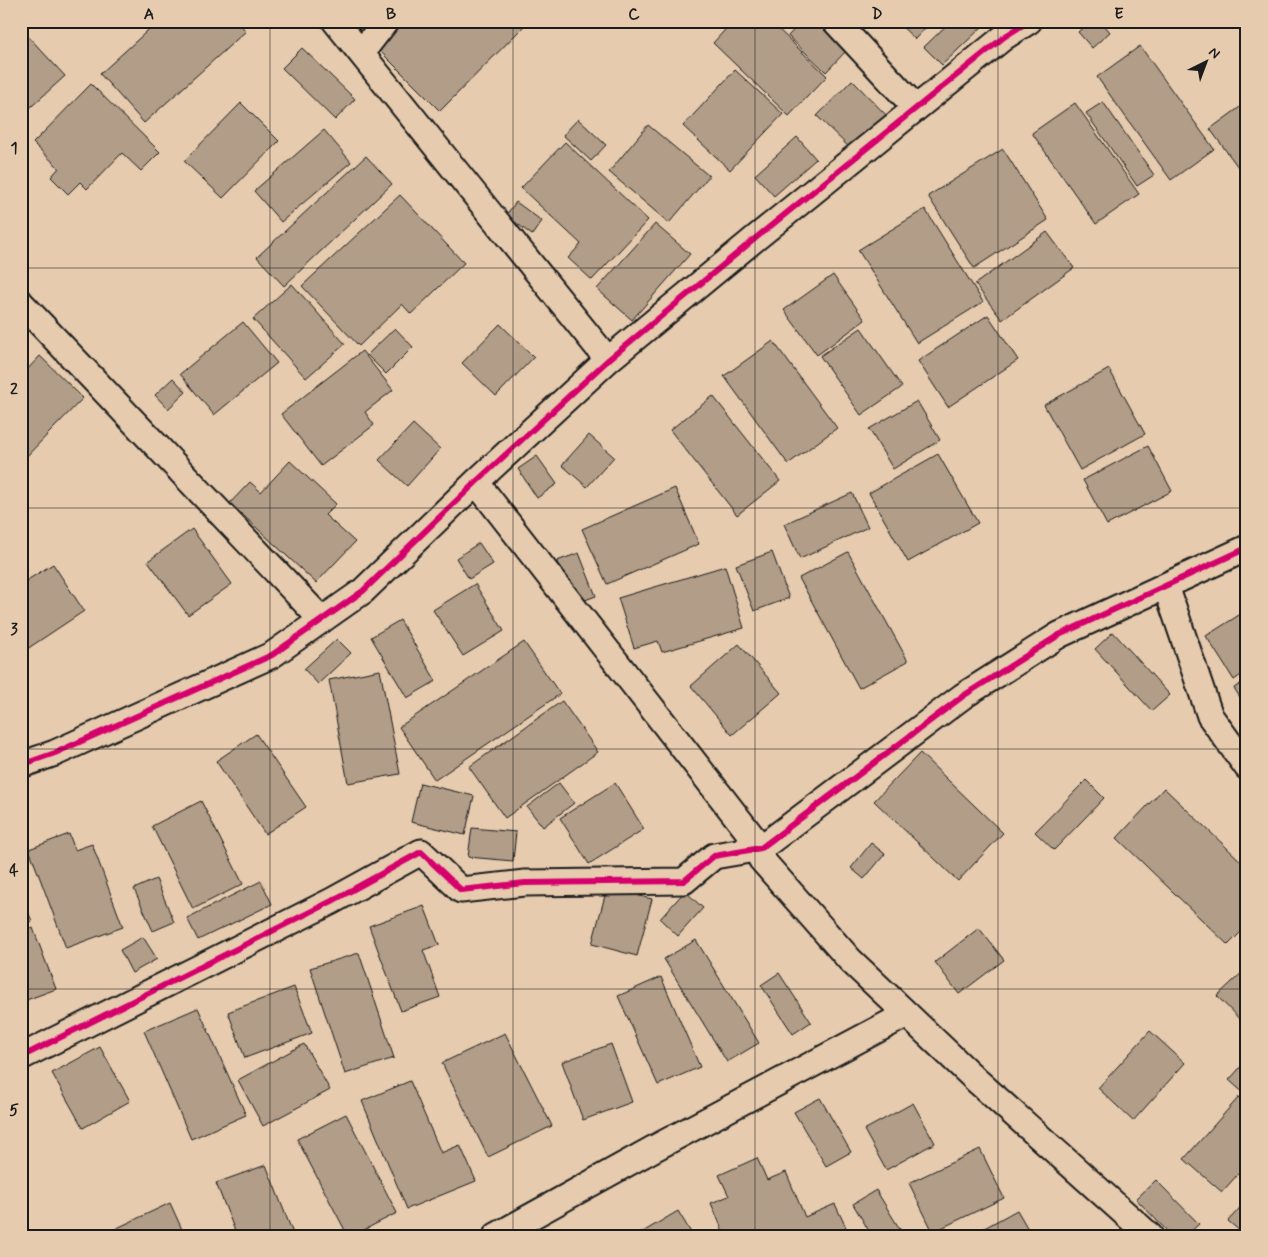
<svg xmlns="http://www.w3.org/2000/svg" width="1268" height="1257" viewBox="0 0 1268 1257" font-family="Mynerve,sans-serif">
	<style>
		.building { fill: #b19d88; stroke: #1c1c1c }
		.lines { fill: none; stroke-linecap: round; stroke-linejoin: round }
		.street-casing { stroke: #1c1c1c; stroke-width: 29 }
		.street { stroke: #e6cbae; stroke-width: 25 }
		.cycleway-casing { stroke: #e6cbae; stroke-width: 9 }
		.cycleway { stroke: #d6006c; stroke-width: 6 }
		.grid { fill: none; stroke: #1c1c1c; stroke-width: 1; stroke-opacity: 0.55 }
		.neatline { fill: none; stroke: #1c1c1c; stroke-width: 2 }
		.grid-label { font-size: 16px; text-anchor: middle; font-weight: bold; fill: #1c1c1c }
	</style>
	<rect width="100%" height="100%" fill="#e6cbae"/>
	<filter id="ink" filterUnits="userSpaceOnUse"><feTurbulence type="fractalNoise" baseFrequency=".02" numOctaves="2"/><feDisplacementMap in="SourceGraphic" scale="10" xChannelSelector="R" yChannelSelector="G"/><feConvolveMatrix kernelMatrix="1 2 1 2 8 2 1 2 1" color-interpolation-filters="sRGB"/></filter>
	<g filter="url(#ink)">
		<path class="building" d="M 158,21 L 237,21 L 246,31 L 144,123 L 100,74 Z
			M 400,21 L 529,21 L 440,111 L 375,46 Z
			M 733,21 L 770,21 L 827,76 L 789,116 L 713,43 Z
			M 802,21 L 819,21 L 848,49 L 826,72 L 788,36 Z
			M 896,21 L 932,21 L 915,39 Z
			M 951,21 L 977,21 L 982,27 L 942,65 L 924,47 Z
			M 1090,21 L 1101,21 L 1110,32 L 1092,48 L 1078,32 Z
			M 26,34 L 65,76 L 21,116 L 21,39 Z
			M 1140,46 L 1214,149 L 1171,180 L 1097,77 Z
			M 302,48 L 355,99 L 335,120 L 282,68 Z
			M 735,70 L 783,114 L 730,170 L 683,126 Z
			M 852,80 L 888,117 L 854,152 L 817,116 Z
			M 91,84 L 160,152 L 141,171 L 122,153 L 87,189 L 80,182 L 68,194 L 51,177 L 59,168 L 33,143 Z
			M 1103,102 L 1154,175 L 1137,186 L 1086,113 Z
			M 1247,102 L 1247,161 L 1238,167 L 1210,129 Z
			M 241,103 L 279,141 L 223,198 L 184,161 Z
			M 1075,103 L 1139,194 L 1096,224 L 1032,133 Z
			M 578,119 L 606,145 L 591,161 L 563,135 Z
			M 648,125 L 709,176 L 669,223 L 609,172 Z
			M 324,130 L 351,162 L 281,222 L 254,191 Z
			M 797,137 L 816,159 L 774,196 L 755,175 Z
			M 565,142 L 648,220 L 592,280 L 568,258 L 581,244 L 521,188 Z
			M 1003,149 L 1048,220 L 974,268 L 928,196 Z
			M 366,156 L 392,184 L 284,286 L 257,257 Z
			M 400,195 L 464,263 L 411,314 L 402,304 L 359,346 L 302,286 Z
			M 516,202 L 542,221 L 532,235 L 506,215 Z
			M 925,209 L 983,302 L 917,343 L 858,250 Z
			M 655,224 L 690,254 L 632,320 L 597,289 Z
			M 1047,232 L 1074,268 L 1002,320 L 975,284 Z
			M 833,275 L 865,320 L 817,355 L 784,310 Z
			M 292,284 L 345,344 L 306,378 L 253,319 Z
			M 988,315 L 1018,360 L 948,407 L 918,361 Z
			M 243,322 L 277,363 L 214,415 L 180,374 Z
			M 500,324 L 534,357 L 496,396 L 462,363 Z
			M 395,328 L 413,347 L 386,374 L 367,355 Z
			M 861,328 L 902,387 L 861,415 L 820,356 Z
			M 773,341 L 837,428 L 788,464 L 724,376 Z
			M 362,351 L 393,390 L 365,412 L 374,425 L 321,466 L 281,414 Z
			M 40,356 L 83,398 L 21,462 L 21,376 Z
			M 1109,369 L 1145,434 L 1080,470 L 1044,405 Z
			M 173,378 L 186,392 L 168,409 L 155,395 Z
			M 713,396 L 780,481 L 737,515 L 670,430 Z
			M 917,401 L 940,440 L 893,469 L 869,429 Z
			M 413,424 L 440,449 L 407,486 L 379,460 Z
			M 589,435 L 614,457 L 587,487 L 562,465 Z
			M 1148,446 L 1172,491 L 1107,525 L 1083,480 Z
			M 938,454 L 978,523 L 908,562 L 869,493 Z
			M 537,456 L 557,484 L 537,498 L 518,469 Z
			M 290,461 L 336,504 L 325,515 L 355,542 L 316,583 L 230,503 L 250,482 L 261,492 Z
			M 675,488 L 699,544 L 607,584 L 582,529 Z
			M 852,493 L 868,527 L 800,559 L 784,524 Z
			M 192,529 L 232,584 L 188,615 L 148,561 Z
			M 479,543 L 493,564 L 469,579 L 456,558 Z
			M 772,552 L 789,598 L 754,611 L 736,565 Z
			M 848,552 L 908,661 L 859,688 L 799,578 Z
			M 579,553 L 596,596 L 574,604 L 557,561 Z
			M 53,564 L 84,611 L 21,653 L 21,584 Z
			M 725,566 L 744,628 L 662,652 L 658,641 L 634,648 L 618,598 Z
			M 475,584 L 504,631 L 463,656 L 433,610 Z
			M 1247,610 L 1247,671 L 1234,680 L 1206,636 Z
			M 400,620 L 436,681 L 407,698 L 371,637 Z
			M 1113,632 L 1170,695 L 1152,711 L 1095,649 Z
			M 337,639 L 351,653 L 318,684 L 304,669 Z
			M 524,642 L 560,694 L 435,780 L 399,727 Z
			M 739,644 L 781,693 L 732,735 L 691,686 Z
			M 380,670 L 400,774 L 348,783 L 329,680 Z
			M 1247,680 L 1247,708 L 1234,688 Z
			M 562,701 L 598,752 L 505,818 L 469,767 Z
			M 256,734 L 306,807 L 265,834 L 216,761 Z
			M 920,753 L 1003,833 L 958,881 L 874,801 Z
			M 1086,780 L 1104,798 L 1054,850 L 1035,832 Z
			M 420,783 L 474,796 L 465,835 L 411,822 Z
			M 559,783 L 574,803 L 543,827 L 527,807 Z
			M 615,783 L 644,829 L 589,864 L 560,818 Z
			M 1164,788 L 1247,867 L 1247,926 L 1228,945 L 1117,838 Z
			M 201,801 L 243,884 L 193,909 L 152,826 Z
			M 472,828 L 516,832 L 513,861 L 468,857 Z
			M 69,834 L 75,850 L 92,844 L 123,927 L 66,948 L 29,849 Z
			M 871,843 L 885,854 L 864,879 L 851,868 Z
			M 156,879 L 174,922 L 153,931 L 134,889 Z
			M 261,881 L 272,904 L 198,940 L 187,918 Z
			M 607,888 L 652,899 L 637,956 L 592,944 Z
			M 685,891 L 703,908 L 678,936 L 660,919 Z
			M 21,896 L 32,921 L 21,925 Z
			M 424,906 L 439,945 L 423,950 L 440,997 L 401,1011 L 369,926 Z
			M 33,928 L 56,989 L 21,1002 L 21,932 Z
			M 979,928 L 1004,960 L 959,994 L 935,962 Z
			M 143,937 L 157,959 L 132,973 L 120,950 Z
			M 696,940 L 759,1043 L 727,1062 L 664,959 Z
			M 359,953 L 394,1058 L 345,1074 L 310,968 Z
			M 1247,968 L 1247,1027 L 1217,996 Z
			M 779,973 L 811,1022 L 793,1034 L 761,985 Z
			M 661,977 L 700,1067 L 658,1085 L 618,996 Z
			M 294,987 L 312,1033 L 245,1058 L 228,1012 Z
			M 198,1008 L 246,1115 L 191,1139 L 144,1031 Z
			M 1150,1031 L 1185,1063 L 1133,1121 L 1098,1088 Z
			M 505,1033 L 552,1126 L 488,1157 L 442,1063 Z
			M 304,1044 L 330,1090 L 263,1126 L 238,1080 Z
			M 611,1044 L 632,1102 L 583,1120 L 562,1062 Z
			M 100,1047 L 130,1101 L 83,1128 L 52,1073 Z
			M 1247,1060 L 1247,1096 L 1229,1080 Z
			M 410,1081 L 441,1153 L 460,1145 L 476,1181 L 407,1209 L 362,1101 Z
			M 1239,1097 L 1247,1104 L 1247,1164 L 1222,1192 L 1184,1159 Z
			M 820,1098 L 851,1152 L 826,1166 L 794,1112 Z
			M 913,1103 L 935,1143 L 886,1170 L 864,1130 Z
			M 346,1114 L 397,1213 L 352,1236 L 348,1236 L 297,1139 Z
			M 980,1149 L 1004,1198 L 933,1232 L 909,1183 Z
			M 757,1158 L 767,1180 L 786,1172 L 805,1217 L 835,1204 L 850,1236 L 725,1236 L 711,1203 L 729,1196 L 719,1175 Z
			M 266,1165 L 294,1236 L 237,1236 L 216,1183 Z
			M 1156,1180 L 1199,1224 L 1186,1236 L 1172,1236 L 1136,1199 Z
			M 876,1190 L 904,1236 L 872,1236 L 853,1204 Z
			M 1247,1200 L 1247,1236 L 1246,1236 L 1228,1221 Z
			M 170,1203 L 185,1236 L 118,1236 L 115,1229 Z
			M 1017,1210 L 1032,1236 L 970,1236 Z
			M 678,1211 L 693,1236 L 636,1236 Z"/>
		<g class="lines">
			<defs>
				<path id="street" d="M 335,21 L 608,360
					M 835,21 L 916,108
					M 361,53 L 386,21
					M 21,303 L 322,620
					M 476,482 L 761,848 L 761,859 L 850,960 L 975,1079 L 1150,1236
					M 1166,586 L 1210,716 L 1247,767
					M 21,765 L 55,753 L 272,655 L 363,591 L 476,482 L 608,360 L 757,237 L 1004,37 L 1029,21
					M 21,1057 L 332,901 L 421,852 L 461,890 L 525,883 L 684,881 L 714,856 L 761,848 L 963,696 L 1059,635 L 1247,548
					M 496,1236 L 653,1149 L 907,1014"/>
			</defs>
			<use href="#street" class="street-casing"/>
			<use href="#street" class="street"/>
			<defs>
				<path id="cycleway" d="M 21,765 L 55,753 L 272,655 L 363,591 L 476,482 L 608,360 L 757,237 L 1004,37 L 1029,21
					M 21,1057 L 332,901 L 421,852 L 461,890 L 525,883 L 684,881 L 714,856 L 761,848 L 963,696 L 1059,635 L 1247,548"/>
			</defs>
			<use href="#cycleway" class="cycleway-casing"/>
			<use href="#cycleway" class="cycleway"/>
		</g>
	</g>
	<path class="grid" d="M 270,21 L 270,1236M 513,21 L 513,1236M 755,21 L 755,1236M 998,21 L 998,1236M 21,268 L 1247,268M 21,508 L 1247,508M 21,749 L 1247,749M 21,989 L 1247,989"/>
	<rect width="1268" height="1257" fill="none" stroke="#e6cbae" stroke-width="55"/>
	<g transform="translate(1206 62) rotate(42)" stroke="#e6cbae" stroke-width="4" paint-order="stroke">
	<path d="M0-4L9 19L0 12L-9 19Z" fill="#1c1c1c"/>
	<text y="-8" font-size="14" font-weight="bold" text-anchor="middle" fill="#1c1c1c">N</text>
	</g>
	<rect x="28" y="28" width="1212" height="1202" class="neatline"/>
	<g class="grid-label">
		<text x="149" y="19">A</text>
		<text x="391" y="19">B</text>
		<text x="634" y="19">C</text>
		<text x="877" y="19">D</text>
		<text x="1119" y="19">E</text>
		<text x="14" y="153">1</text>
		<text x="14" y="394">2</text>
		<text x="14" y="634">3</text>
		<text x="14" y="875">4</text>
		<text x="14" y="1115">5</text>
	</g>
</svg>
